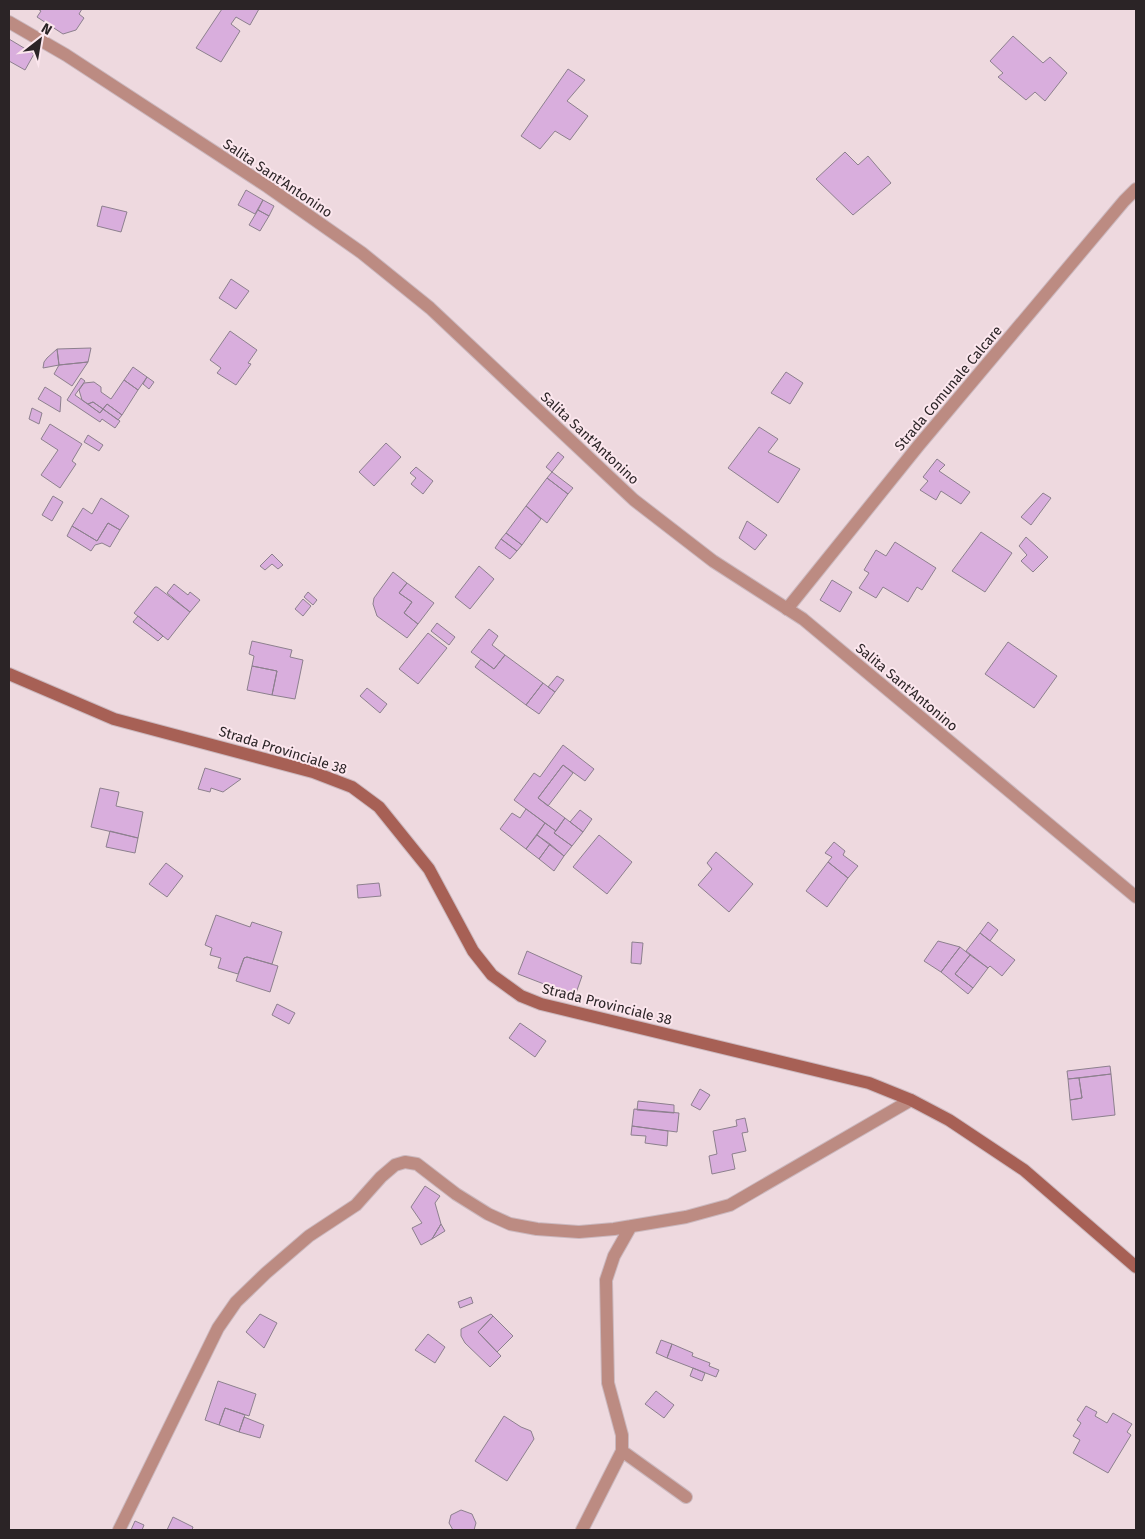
<svg xmlns="http://www.w3.org/2000/svg" width="1145" height="1539" viewBox="0 0 1145 1539" font-family="'Fira Sans',sans-serif">
	<style>
		.building { fill: #d9aedd; stroke: #8d808e }
		.lines { fill: none; stroke-linecap: round; stroke-linejoin: round }
		.lane-casing { stroke: #cbb8be; stroke-width: 14 }
		.street-casing { stroke: #cbb8be; stroke-width: 14 }
		.secondary-casing { stroke: #cbb8be; stroke-width: 14 }
		.lane { stroke: #bc8b82; stroke-width: 12 }
		.street { stroke: #bc8b82; stroke-width: 12 }
		.secondary { stroke: #a76055; stroke-width: 12 }
		.labels { text-anchor: middle; stroke-width: 4; stroke-linejoin: round; paint-order: stroke }
		.street-label { font-size: 14px; fill: #2b2426; stroke: #fbe6ed }
	</style>
	<rect width="100%" height="100%" fill="#eed9df"/>
	<path class="building" d="M 38,9 L 82,9 L 79,14 L 84,18 L 76,30 L 63,34 L 37,17 L 41,11 Z
		M 222,9 L 259,9 L 250,25 L 236,17 L 231,24 L 240,31 L 221,62 L 196,48 Z
		M 1013,36 L 1043,63 L 1050,57 L 1067,73 L 1045,101 L 1035,92 L 1026,100 L 998,77 L 1003,73 L 990,61 Z
		M 9,39 L 34,54 L 25,70 L 9,61 Z
		M 568,69 L 585,80 L 567,101 L 588,116 L 570,140 L 555,131 L 540,149 L 521,136 Z
		M 845,152 L 858,165 L 868,156 L 891,183 L 853,215 L 816,179 Z
		M 246,190 L 263,200 L 255,214 L 238,205 Z
		M 263,200 L 274,206 L 269,216 L 258,210 Z
		M 102,206 L 127,212 L 121,232 L 97,226 Z
		M 258,210 L 269,216 L 260,231 L 249,225 Z
		M 231,279 L 249,291 L 236,309 L 219,298 Z
		M 230,331 L 257,350 L 248,363 L 251,364 L 236,385 L 217,373 L 221,368 L 210,360 Z
		M 91,348 L 88,362 L 59,365 L 57,349 Z
		M 57,349 L 59,365 L 43,368 L 44,362 L 47,358 Z
		M 88,362 L 72,386 L 54,374 L 59,365 Z
		M 133,367 L 147,377 L 138,390 L 124,380 Z
		M 786,372 L 803,383 L 790,404 L 771,393 Z
		M 147,377 L 154,382 L 149,389 L 143,384 Z
		M 81,378 L 85,381 L 75,395 L 100,413 L 103,409 L 120,421 L 115,428 L 102,419 L 100,422 L 67,400 Z
		M 124,380 L 138,390 L 122,415 L 107,404 L 103,409 L 93,402 L 88,404 L 82,400 L 79,390 L 84,383 L 94,382 L 101,387 L 101,392 L 111,399 Z
		M 45,387 L 61,397 L 60,412 L 38,399 Z
		M 93,402 L 103,409 L 100,413 L 88,404 Z
		M 107,404 L 122,415 L 118,420 L 103,409 Z
		M 32,408 L 42,413 L 39,424 L 29,419 Z
		M 50,424 L 82,444 L 72,461 L 76,464 L 60,488 L 41,475 L 58,450 L 41,439 Z
		M 759,427 L 778,439 L 768,452 L 800,469 L 778,503 L 728,468 Z
		M 88,435 L 103,445 L 99,451 L 84,442 Z
		M 386,443 L 401,457 L 374,486 L 359,472 Z
		M 558,452 L 564,457 L 552,472 L 546,467 Z
		M 937,459 L 945,465 L 939,471 L 970,492 L 961,504 L 941,491 L 936,500 L 920,490 L 928,481 L 923,477 Z
		M 416,467 L 433,481 L 423,494 L 411,484 L 416,478 L 410,473 Z
		M 552,472 L 573,488 L 568,494 L 547,478 Z
		M 547,478 L 568,494 L 547,523 L 526,506 Z
		M 1043,493 L 1051,498 L 1031,525 L 1021,517 Z
		M 53,496 L 63,502 L 52,521 L 42,515 Z
		M 101,498 L 129,516 L 120,530 L 108,523 L 97,541 L 72,526 L 83,508 L 92,514 Z
		M 526,506 L 541,519 L 522,545 L 506,533 Z
		M 747,521 L 767,535 L 755,550 L 739,538 Z
		M 108,523 L 120,530 L 110,547 L 102,543 L 95,545 L 91,551 L 67,536 L 72,526 L 97,541 Z
		M 981,532 L 1012,553 L 985,592 L 952,571 Z
		M 506,533 L 522,545 L 517,551 L 501,539 Z
		M 1026,537 L 1048,557 L 1033,572 L 1021,561 L 1027,555 L 1019,546 Z
		M 501,539 L 517,551 L 510,559 L 495,548 Z
		M 895,542 L 936,568 L 922,590 L 917,587 L 908,602 L 883,587 L 876,598 L 859,588 L 869,573 L 864,570 L 876,550 L 886,556 Z
		M 272,554 L 283,565 L 278,569 L 272,564 L 265,570 L 260,566 Z
		M 479,566 L 494,579 L 470,609 L 455,597 Z
		M 393,572 L 407,583 L 399,593 L 412,602 L 404,613 L 418,624 L 407,638 L 377,616 L 373,604 L 374,598 Z
		M 832,580 L 852,592 L 840,612 L 820,600 Z
		M 407,583 L 434,603 L 418,624 L 404,613 L 412,602 L 399,593 Z
		M 174,584 L 188,595 L 190,592 L 200,600 L 190,612 L 167,593 Z
		M 155,587 L 157,587 L 190,612 L 168,640 L 134,613 Z
		M 308,592 L 317,600 L 313,605 L 304,597 Z
		M 303,599 L 311,606 L 303,616 L 295,609 Z
		M 138,616 L 163,636 L 158,641 L 133,622 Z
		M 437,623 L 455,637 L 449,645 L 431,631 Z
		M 489,629 L 498,636 L 492,645 L 505,655 L 494,669 L 471,652 Z
		M 428,633 L 447,648 L 418,684 L 399,669 Z
		M 252,641 L 292,650 L 290,657 L 303,660 L 295,699 L 272,695 L 277,671 L 252,666 L 254,656 L 249,654 Z
		M 1008,642 L 1057,676 L 1034,708 L 985,674 Z
		M 505,655 L 543,683 L 526,705 L 475,667 L 481,659 L 494,669 Z
		M 252,666 L 277,671 L 272,695 L 247,690 Z
		M 557,676 L 564,680 L 555,692 L 548,687 Z
		M 543,683 L 555,692 L 539,714 L 526,705 Z
		M 367,688 L 387,704 L 380,713 L 360,696 Z
		M 563,745 L 594,769 L 585,781 L 563,765 L 538,798 L 565,818 L 556,831 L 514,800 L 534,773 L 540,777 Z
		M 563,765 L 573,773 L 548,806 L 538,798 Z
		M 205,768 L 241,779 L 223,792 L 211,788 L 210,792 L 198,789 Z
		M 100,788 L 119,792 L 116,806 L 143,812 L 138,838 L 91,827 Z
		M 526,809 L 545,823 L 526,849 L 500,829 L 512,813 L 520,818 Z
		M 580,810 L 592,819 L 583,832 L 570,822 Z
		M 565,818 L 583,832 L 572,846 L 554,833 Z
		M 545,823 L 556,831 L 554,833 L 572,846 L 564,856 L 537,835 Z
		M 110,831 L 138,838 L 135,853 L 106,847 Z
		M 537,835 L 550,844 L 539,859 L 526,849 Z
		M 599,835 L 632,862 L 607,894 L 573,867 Z
		M 834,842 L 845,851 L 843,855 L 858,866 L 848,878 L 828,862 L 832,857 L 825,853 Z
		M 550,844 L 564,856 L 554,871 L 539,859 Z
		M 716,852 L 753,884 L 729,912 L 698,885 L 712,869 L 707,863 Z
		M 828,862 L 848,878 L 827,907 L 806,891 Z
		M 166,863 L 183,876 L 167,897 L 149,884 Z
		M 379,883 L 381,896 L 358,898 L 357,885 Z
		M 216,915 L 250,927 L 252,922 L 282,932 L 272,964 L 247,957 L 244,958 L 238,974 L 218,968 L 221,958 L 210,955 L 212,948 L 205,945 Z
		M 988,922 L 998,930 L 990,941 L 980,933 Z
		M 980,933 L 1015,960 L 1002,976 L 990,966 L 988,968 L 966,951 Z
		M 938,941 L 960,947 L 941,972 L 924,961 Z
		M 632,942 L 643,943 L 641,964 L 631,963 Z
		M 960,947 L 970,955 L 955,974 L 973,988 L 968,994 L 941,972 Z
		M 527,951 L 582,976 L 575,996 L 518,974 Z
		M 970,955 L 988,968 L 973,988 L 955,974 Z
		M 247,957 L 278,966 L 270,992 L 236,981 L 244,958 Z
		M 277,1004 L 295,1013 L 289,1024 L 272,1015 Z
		M 520,1023 L 546,1041 L 535,1057 L 509,1038 Z
		M 1110,1066 L 1111,1074 L 1068,1079 L 1067,1071 Z
		M 1111,1074 L 1115,1115 L 1072,1120 L 1070,1100 L 1082,1098 L 1079,1078 Z
		M 1079,1078 L 1082,1098 L 1070,1100 L 1068,1079 Z
		M 700,1089 L 710,1095 L 700,1110 L 691,1105 Z
		M 638,1101 L 674,1105 L 674,1113 L 637,1110 Z
		M 634,1109 L 679,1113 L 677,1132 L 632,1126 Z
		M 745,1118 L 748,1132 L 742,1133 L 746,1151 L 732,1154 L 735,1169 L 712,1174 L 709,1156 L 717,1154 L 713,1131 L 737,1126 L 736,1120 Z
		M 632,1126 L 668,1131 L 667,1146 L 645,1143 L 646,1136 L 631,1135 Z
		M 425,1186 L 440,1196 L 435,1203 L 441,1224 L 432,1239 L 421,1245 L 412,1228 L 422,1223 L 411,1207 Z
		M 441,1224 L 445,1231 L 432,1239 Z
		M 471,1297 L 473,1303 L 460,1308 L 458,1302 Z
		M 260,1314 L 277,1323 L 264,1348 L 246,1332 Z
		M 491,1314 L 493,1316 L 478,1332 L 501,1356 L 490,1367 L 465,1343 L 461,1336 L 461,1329 Z
		M 493,1316 L 513,1336 L 497,1352 L 478,1332 Z
		M 428,1334 L 445,1347 L 435,1363 L 415,1350 Z
		M 661,1340 L 672,1344 L 667,1358 L 656,1353 Z
		M 672,1344 L 693,1353 L 692,1356 L 710,1363 L 709,1366 L 719,1370 L 716,1377 L 667,1358 Z
		M 693,1368 L 705,1373 L 702,1381 L 690,1376 Z
		M 218,1381 L 256,1394 L 249,1416 L 225,1408 L 219,1425 L 205,1420 Z
		M 656,1391 L 674,1405 L 664,1418 L 645,1404 Z
		M 1086,1406 L 1097,1412 L 1095,1416 L 1107,1423 L 1113,1413 L 1132,1424 L 1127,1432 L 1131,1435 L 1108,1473 L 1073,1453 L 1080,1440 L 1073,1436 L 1081,1423 L 1077,1420 Z
		M 225,1408 L 245,1415 L 239,1432 L 219,1425 Z
		M 504,1416 L 521,1427 L 531,1431 L 534,1439 L 507,1481 L 475,1461 Z
		M 244,1417 L 264,1425 L 260,1438 L 239,1432 Z
		M 461,1510 L 472,1514 L 476,1523 L 474,1530 L 453,1530 L 449,1523 L 451,1515 Z
		M 173,1517 L 193,1527 L 192,1530 L 167,1530 Z
		M 135,1521 L 144,1525 L 142,1530 L 131,1530 Z"/>
	<g class="lines">
		<defs>
			<path id="lane" d="M 787,609 L 919,445 L 1124,201 L 1136,189
				M 631,1226 L 614,1256 L 606,1280 L 608,1383 L 622,1435 L 622,1451 L 686,1497
				M 119,1530 L 218,1328 L 236,1302 L 266,1273 L 309,1236 L 356,1205 L 381,1177 L 395,1165 L 405,1162 L 417,1164 L 456,1194 L 488,1214 L 510,1224 L 537,1229 L 579,1232 L 614,1229 L 686,1217 L 730,1205 L 911,1100
				M 582,1530 L 622,1451"/>
			<path id="street" d="M 9,22 L 66,55 L 268,187 L 362,253 L 430,308 L 634,500 L 713,561 L 803,619 L 1136,897"/>
			<path id="secondary" d="M 9,674 L 114,719 L 313,772 L 352,787 L 379,807 L 429,869 L 473,951 L 492,975 L 521,996 L 541,1004 L 869,1083 L 911,1100 L 949,1120 L 1024,1170 L 1136,1267"/>
		</defs>
		<use href="#lane" class="lane-casing"/>
		<use href="#street" class="street-casing"/>
		<use href="#secondary" class="secondary-casing"/>
		<use href="#lane" class="lane"/>
		<use href="#street" class="street"/>
		<use href="#secondary" class="secondary"/>
	</g>
	<g class="labels">
		<g class="street-label">
			<text transform="translate(278 178) rotate(34)" y="5">Salita Sant'Antonino</text>
			<text transform="translate(948 388) rotate(-50)" y="5">Strada Comunale Calcare</text>
			<text transform="translate(590 438) rotate(43)" y="5">Salita Sant'Antonino</text>
			<text transform="translate(907 687) rotate(40)" y="5">Salita Sant'Antonino</text>
			<text transform="translate(283 750) rotate(17)" y="5">Strada Provinciale 38</text>
			<text transform="translate(607 1004) rotate(14)" y="5">Strada Provinciale 38</text>
		</g>
	</g>
	<rect width="1145" height="1539" fill="none" stroke="#2b2426" stroke-width="20"/>
	<g transform="translate(40 40) rotate(31)" stroke="#fbe6ed" stroke-width="4" paint-order="stroke">
	<path d="M0-4L9 19L0 12L-9 19Z" fill="#2b2426"/>
	<text y="-8" font-size="14" font-weight="bold" text-anchor="middle" fill="#2b2426">N</text>
	</g>
</svg>
